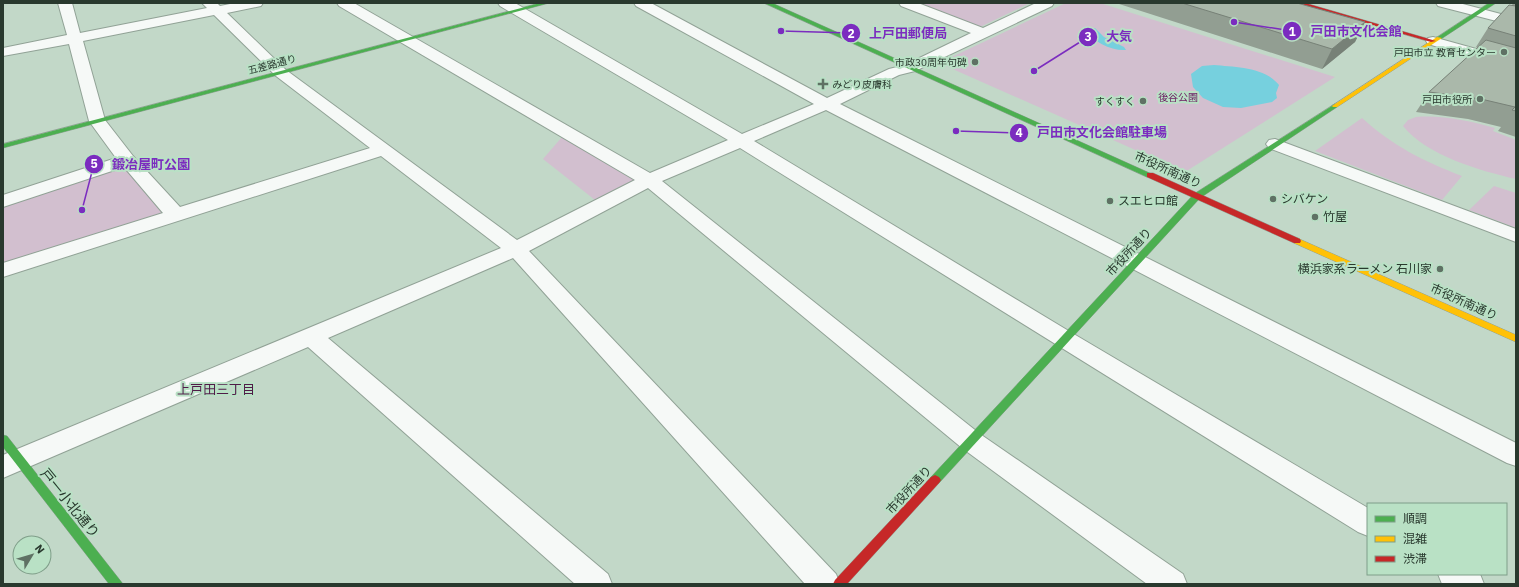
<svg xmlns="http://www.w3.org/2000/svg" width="1519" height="587" viewBox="0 0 1519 587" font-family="'IBM Plex Sans','Noto Sans JP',sans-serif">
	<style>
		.green { fill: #d2bfcf }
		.water { fill: #76d0de }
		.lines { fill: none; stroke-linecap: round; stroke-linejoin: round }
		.street-casing { stroke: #91a296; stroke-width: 2 }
		.fast-casing { stroke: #91a296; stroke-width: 1 }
		.slow-casing { stroke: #91a296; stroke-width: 1 }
		.jam-casing { stroke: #91a296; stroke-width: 1 }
		.street { fill: #f6f9f7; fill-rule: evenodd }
		.fast { fill: #4caf50; fill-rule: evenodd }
		.slow { fill: #ffc107; fill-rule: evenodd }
		.jam { fill: #c62828; fill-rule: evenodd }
		.wall { fill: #929e92 }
		.shaded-wall { fill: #778177 }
		.building { fill: #aab8aa; stroke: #778177 }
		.poi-dot { fill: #5f7164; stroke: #b9e1c5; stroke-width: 1.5 }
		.labels { text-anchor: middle; stroke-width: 4; stroke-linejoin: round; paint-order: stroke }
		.far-poi-label { font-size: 10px; fill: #29392e; stroke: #b9e1c5; text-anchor: end }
		.far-street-label { font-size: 10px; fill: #29392e; stroke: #b9e1c5 }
		.far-park-label { font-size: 10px; fill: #6b1860; stroke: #b9e1c5 }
		.street-label { font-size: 12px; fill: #29392e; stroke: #b9e1c5 }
		.poi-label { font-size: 12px; fill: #29392e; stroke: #b9e1c5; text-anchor: start }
		.neighbourhood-label { font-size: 13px; fill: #501b48; stroke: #b9e1c5 }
		.near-street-label { font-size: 14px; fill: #29392e; stroke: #b9e1c5 }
		.leader { fill: none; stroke: #7b2cbf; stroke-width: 1.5 }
		.callout-dot { fill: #7b2cbf; stroke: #b9e1c5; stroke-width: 1.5 }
		.mark-label { font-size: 12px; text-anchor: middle; font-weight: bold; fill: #fff }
		.callout-label { font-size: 13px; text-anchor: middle; font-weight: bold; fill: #7b2cbf; stroke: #b9e1c5; stroke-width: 4; stroke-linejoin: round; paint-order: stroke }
	</style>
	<rect width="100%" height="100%" fill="#c2d8c8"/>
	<path class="green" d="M 923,3 L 1024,3 L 1028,4 L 980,27 L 921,4 Z
		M 1066,3 L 1100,3 L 1335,77 L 1185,172 L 939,63 Z
		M 1416,117 C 1443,115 1469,121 1495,128 L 1493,131 L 1516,140 L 1516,179 C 1480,171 1426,155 1403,126 L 1408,120 Z
		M 1362,118 C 1393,146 1423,161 1462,176 L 1442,200 L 1315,151 Z
		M 562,137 L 637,181 L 595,200 L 543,159 Z
		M 124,164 L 165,215 L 3,264 L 3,205 Z
		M 1494,186 L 1516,193 L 1516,228 L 1469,210 Z"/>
	<path class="water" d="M 1087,28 L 1095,28 L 1104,37 L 1124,47 L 1126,50 C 1111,51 1094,42 1084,30 Z
		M 1214,65 C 1235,67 1265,67 1279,85 L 1276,93 L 1277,98 L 1272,102 L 1241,108 L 1223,107 L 1203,98 L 1193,87 L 1191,74 L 1202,66 Z"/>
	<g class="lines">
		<defs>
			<path id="street" d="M 58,3 L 72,3 L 80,33 L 207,8 L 202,3 L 217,3 L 220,6 L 235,3 L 263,3 L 261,6 L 227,13 L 286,70 L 517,240 L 635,180 L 339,6 L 337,3 L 354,3 L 650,173 L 728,140 L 500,6 L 498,3 L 515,3 L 742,134 L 814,104 L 636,6 L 634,3 L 651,3 L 827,98 L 889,69 L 905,65 L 971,33 L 901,6 L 899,3 L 918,3 L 983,28 L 1036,3 L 1054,3 L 1052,6 L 915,71 L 899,75 L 840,104 L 1516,443 L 1516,466 L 1507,463 L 826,110 L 754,141 L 1072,333 L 1368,508 L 1368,536 L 1358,532 L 740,148 L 662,181 L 980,434 L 1183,574 L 1187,584 L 1147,584 L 962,448 L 648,188 L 529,251 L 836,574 L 840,584 L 805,584 L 513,258 L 328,338 L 608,574 L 612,584 L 575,584 L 308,347 L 3,478 L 3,455 L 501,248 L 381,156 L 3,277 L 3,263 L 163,213 L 124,167 L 3,207 L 3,195 L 116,158 L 89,121 L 69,44 L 3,56 L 3,48 L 67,35 ZM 214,15 L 276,76 L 370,148 L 180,207 L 133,156 L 105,120 L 83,41 Z
				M 1436,3 L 1459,3 L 1516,18 L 1516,26 L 1438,6 Z
				M 1433,37 L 1516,60 L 1516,70 L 1428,44 L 1426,41 L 1428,38 Z
				M 1275,139 L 1516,229 L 1516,242 L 1269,148 L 1266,144 L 1269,140 Z
				M 1438,574 L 1480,574 L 1484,584 L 1442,584 Z"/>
			<path id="fast" d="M 540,3 L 549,3 L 3,148 L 3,144 Z
				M 764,3 L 772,3 L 1154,175 L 1153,177 L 1147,177 Z
				M 1489,3 L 1496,3 L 1441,39 L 1436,38 Z
				M 1335,104 L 1337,105 L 1337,107 L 1200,198 L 939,483 L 935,485 L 931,483 L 929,480 L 931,477 L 1194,194 Z
				M 3,435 L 7,436 L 123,584 L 109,584 L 3,447 Z"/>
			<path id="slow" d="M 1437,37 L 1442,38 L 1337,107 L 1333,107 L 1332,106 Z
				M 1297,238 L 1516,335 L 1516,342 L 1294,243 L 1293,241 L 1294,239 Z"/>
			<path id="jam" d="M 1296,3 L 1305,3 L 1436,41 L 1431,42 Z
				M 1147,173 L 1153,173 L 1300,239 L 1301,241 L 1300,243 L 1294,243 L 1147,177 Z
				M 935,475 L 939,477 L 941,480 L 939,483 L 847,584 L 833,584 L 835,580 L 931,477 Z"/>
		</defs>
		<use href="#street" class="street-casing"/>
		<use href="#fast" class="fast-casing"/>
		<use href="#slow" class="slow-casing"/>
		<use href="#jam" class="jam-casing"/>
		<use href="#street" class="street"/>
		<use href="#fast" class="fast"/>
		<use href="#slow" class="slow"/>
		<use href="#jam" class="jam"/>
	</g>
	<path class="wall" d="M 1116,3 L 1297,3 L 1365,22 L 1355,42 L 1322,69 Z
		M 1513,3 L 1516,3 L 1516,137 L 1498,131 L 1501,127 L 1468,119 L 1416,112 L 1429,92 L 1478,48 L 1476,47 L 1488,28 L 1512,5 Z"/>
	<path class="shaded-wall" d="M 1365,22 L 1355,42 L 1322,69 L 1332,49 Z"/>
	<path class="building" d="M 1182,3 L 1297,3 L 1365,22 L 1332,49 Z
		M 1509,5 L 1516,6 L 1516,36 L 1488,28 Z
		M 1486,40 L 1516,48 L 1516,111 L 1512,110 L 1515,107 L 1481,99 L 1429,92 Z"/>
	<g class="poi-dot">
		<circle cx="1504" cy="52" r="4"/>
		<circle cx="975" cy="62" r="4"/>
		<path d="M821 78h4v4h4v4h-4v4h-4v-4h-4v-4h4z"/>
		<circle cx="1480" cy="99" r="4"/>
		<circle cx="1143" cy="101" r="4"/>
		<circle cx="1273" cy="199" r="4"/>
		<circle cx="1110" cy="201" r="4"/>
		<circle cx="1315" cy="217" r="4"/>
		<circle cx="1440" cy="269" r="4"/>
	</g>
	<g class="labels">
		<g class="far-poi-label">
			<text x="1496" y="56">戸田市立 教育センター</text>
			<text x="967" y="66">市政30周年句碑</text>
			<text x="832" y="88" text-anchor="start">みどり皮膚科</text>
			<text x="1472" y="103">戸田市役所</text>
			<text x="1135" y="105">すくすく</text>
		</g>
		<g class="far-street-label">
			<text transform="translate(272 64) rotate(-15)" y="4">五差路通り</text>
		</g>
		<g class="far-park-label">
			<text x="1178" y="101">後谷公園</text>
		</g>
		<g class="street-label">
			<text transform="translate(1168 170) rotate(24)" y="4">市役所南通り</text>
			<text transform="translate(1129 252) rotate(-47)" y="4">市役所通り</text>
			<text transform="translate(1464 302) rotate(24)" y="4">市役所南通り</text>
			<text transform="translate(909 490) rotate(-47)" y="4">市役所通り</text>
		</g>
		<g class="poi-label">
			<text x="1281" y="203">シバケン</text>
			<text x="1118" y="205">スエヒロ館</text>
			<text x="1323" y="221">竹屋</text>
			<text x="1432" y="273" text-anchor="end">横浜家系ラーメン 石川家</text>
		</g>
		<g class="neighbourhood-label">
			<text x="216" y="394">上戸田三丁目</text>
		</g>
		<g class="near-street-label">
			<text transform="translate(70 503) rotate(51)" y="5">戸一小北通り</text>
		</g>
	</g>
	<path class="leader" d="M1234 22L1292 31M781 31L851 33M1034 71L1088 37M956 131L1019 133M82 210L94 164"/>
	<g class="callout-dot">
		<circle cx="1234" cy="22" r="4"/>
		<circle cx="781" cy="31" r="4"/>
		<circle cx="1034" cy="71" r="4"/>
		<circle cx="956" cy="131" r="4"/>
		<circle cx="82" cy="210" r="4"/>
		<circle cx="1292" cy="31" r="10"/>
		<circle cx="851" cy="33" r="10"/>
		<circle cx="1088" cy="37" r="10"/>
		<circle cx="1019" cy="133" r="10"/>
		<circle cx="94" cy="164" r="10"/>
	</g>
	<g class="mark-label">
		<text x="1292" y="36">1</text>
		<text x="851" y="38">2</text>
		<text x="1088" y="41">3</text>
		<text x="1019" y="137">4</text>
		<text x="94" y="168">5</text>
	</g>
	<g class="callout-label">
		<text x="1356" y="36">戸田市文化会館</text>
		<text x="908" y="38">上戸田郵便局</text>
		<text x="1119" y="41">大気</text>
		<text x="1102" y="137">戸田市文化会館駐車場</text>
		<text x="151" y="169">鍛冶屋町公園</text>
	</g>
	<rect width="1519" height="587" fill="none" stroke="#29392e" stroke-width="8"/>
	<rect x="1367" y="503" width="140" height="72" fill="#b9e1c5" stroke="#7f9e89"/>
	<rect x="1375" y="516" width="20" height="6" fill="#4caf50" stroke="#7f9e89"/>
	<text x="1403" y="523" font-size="12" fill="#29392e">順調</text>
	<rect x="1375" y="536" width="20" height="6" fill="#ffc107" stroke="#7f9e89"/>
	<text x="1403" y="543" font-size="12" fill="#29392e">混雑</text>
	<rect x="1375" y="556" width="20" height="6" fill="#c62828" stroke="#7f9e89"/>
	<text x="1403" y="563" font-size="12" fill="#29392e">渋滞</text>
	<g transform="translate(32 555) rotate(52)"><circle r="19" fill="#b9e1c5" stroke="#7f9e89"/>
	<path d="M0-3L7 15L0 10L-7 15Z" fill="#5f7164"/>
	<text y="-6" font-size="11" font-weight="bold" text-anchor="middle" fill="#29392e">N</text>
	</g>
</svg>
